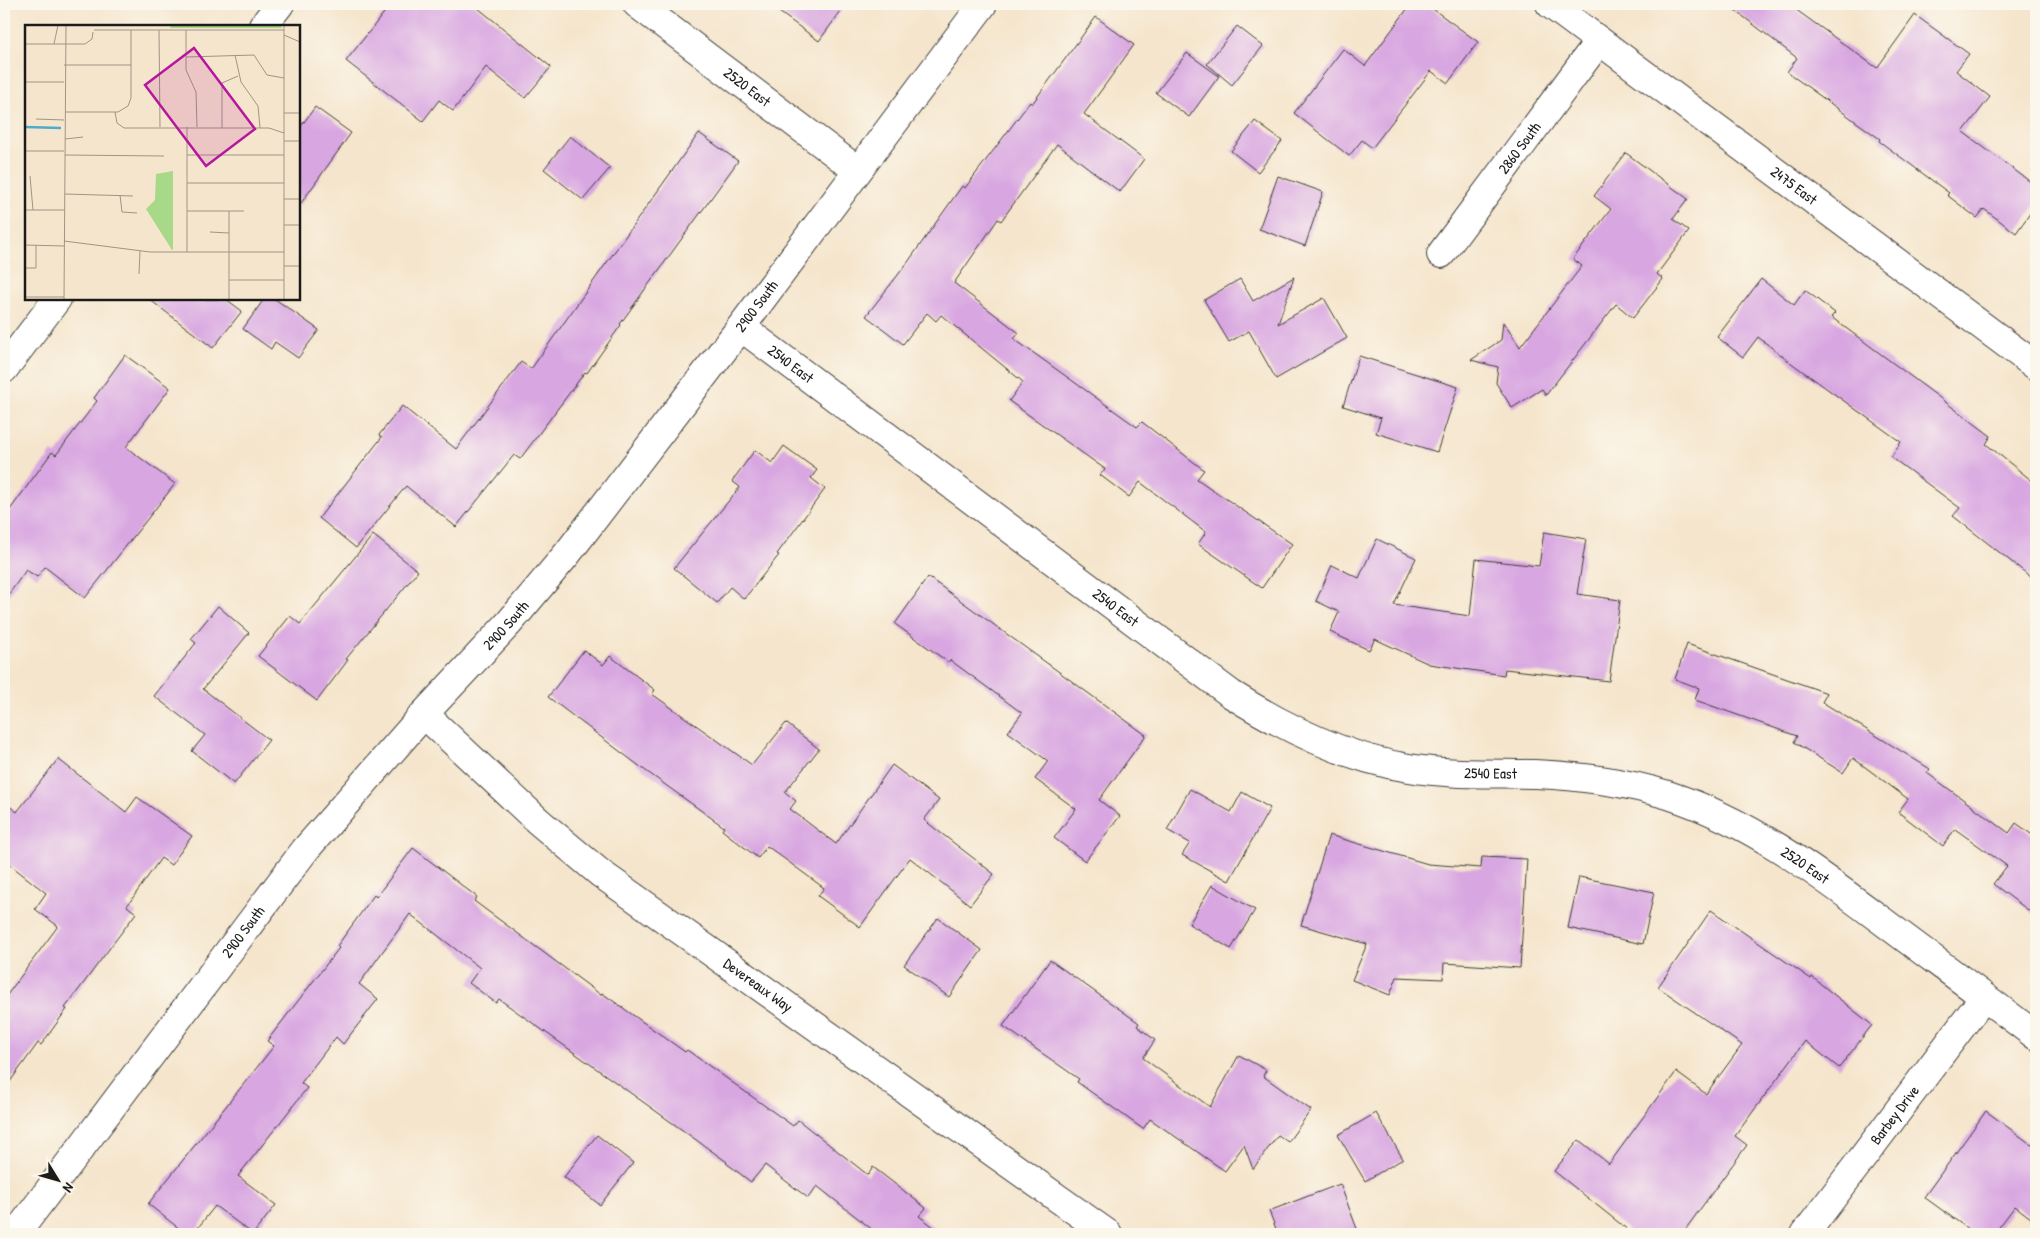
<svg xmlns="http://www.w3.org/2000/svg" width="2040" height="1238" viewBox="0 0 2040 1238" font-family="'Patrick Hand',sans-serif">
	<style>
		.building { fill: #d8a6e1 }
		.lines { fill: none; stroke-linecap: round; stroke-linejoin: round }
		.minor-casing { stroke: #3d3a36; stroke-width: 30 }
		.minor { stroke: #fff; stroke-width: 28 }
		.labels { text-anchor: middle; stroke-width: 4; stroke-linejoin: round; paint-order: stroke }
		.street-label { font-size: 15px; fill: #1c1c1c; stroke: #fbf7ec }
		.inset-river { fill: none; stroke: #4daccb; stroke-width: 2.5 }
		.inset-road { fill: none; stroke: #9e9586; stroke-width: 1 }
		.view { fill: #b5179e; fill-opacity: 0.15; stroke: #b5179e; stroke-width: 2.5 }
		.inset-edge { fill: none; stroke: #1c1c1c; stroke-width: 2.5 }
	</style>
	<rect width="100%" height="100%" fill="#fbf7ec"/>
	<filter id="ink" filterUnits="userSpaceOnUse"><feTurbulence type="fractalNoise" baseFrequency=".02" numOctaves="2"/><feDisplacementMap in="SourceGraphic" scale="10" xChannelSelector="R" yChannelSelector="G"/><feConvolveMatrix kernelMatrix="1 2 1 2 8 2 1 2 1" color-interpolation-filters="sRGB"/></filter>
	<filter id="wash" filterUnits="userSpaceOnUse"><feTurbulence type="fractalNoise" baseFrequency=".0096" numOctaves="4" result="noise"/><feDisplacementMap in="SourceGraphic" scale="20" xChannelSelector="R" yChannelSelector="G"/><feGaussianBlur stdDeviation="1.12" result="paint"/><feColorMatrix in="noise" values="0 0 0 0 0 0 0 0 0 0 0 0 0 0 0 0 0 1.4 0 .05"/><feComposite in="paint" operator="in"/></filter>
	<g filter="url(#wash)">
		<rect width="100%" height="100%" fill="#f5e5cc"/>
		<g id="blocks">
			<path class="building" d="M 391,4 L 473,4 L 551,67 L 525,98 L 486,67 L 453,111 L 439,100 L 423,121 L 346,61 Z
				M 768,4 L 846,4 L 819,41 Z
				M 1411,4 L 1426,4 L 1478,42 L 1448,83 L 1431,71 L 1372,148 L 1362,140 L 1349,156 L 1294,113 L 1343,49 L 1365,66 Z
				M 1727,4 L 1788,4 L 1877,68 L 1915,15 L 1969,54 L 1956,71 L 1990,97 L 1963,132 L 2036,186 L 2036,205 L 2016,233 L 1984,209 L 1977,218 L 1947,195 L 1949,193 L 1879,141 L 1880,139 L 1787,72 L 1797,58 Z
				M 1096,17 L 1134,45 L 1084,114 L 1144,159 L 1120,192 L 1057,144 L 1001,221 L 998,219 L 954,283 L 1019,333 L 1014,339 L 1137,427 L 1142,422 L 1204,470 L 1197,479 L 1292,544 L 1262,588 L 1198,544 L 1206,532 L 1140,482 L 1129,497 L 1100,475 L 1105,469 L 1009,401 L 1023,382 L 941,315 L 936,321 L 927,313 L 903,344 L 866,316 L 908,262 L 962,186 L 965,188 L 1030,102 L 1032,104 Z
				M 1237,26 L 1263,46 L 1232,85 L 1207,64 Z
				M 1187,53 L 1219,76 L 1189,117 L 1156,93 Z
				M 315,107 L 351,133 L 299,206 L 299,129 Z
				M 1255,121 L 1282,141 L 1258,172 L 1231,151 Z
				M 699,133 L 738,161 L 620,324 L 621,325 L 587,373 L 585,372 L 520,459 L 514,455 L 456,527 L 406,486 L 356,548 L 319,518 L 382,437 L 379,435 L 402,406 L 456,449 L 521,362 L 531,369 Z
				M 570,136 L 610,168 L 583,200 L 544,169 Z
				M 1626,153 L 1688,199 L 1673,219 L 1689,231 L 1657,274 L 1663,279 L 1633,318 L 1616,304 L 1546,395 L 1542,389 L 1512,408 L 1496,383 L 1498,367 L 1471,360 L 1501,340 L 1503,322 L 1520,347 L 1582,266 L 1573,259 L 1611,209 L 1594,196 Z
				M 1278,176 L 1323,192 L 1305,246 L 1259,229 Z
				M 1294,277 L 1278,324 L 1324,298 L 1347,338 L 1276,379 L 1249,331 L 1229,342 L 1204,300 L 1240,279 L 1253,301 Z
				M 1761,279 L 1794,305 L 1805,290 L 1835,313 L 1831,317 L 1991,436 L 1986,444 L 2036,484 L 2036,581 L 1953,516 L 1960,508 L 1891,457 L 1901,442 L 1794,365 L 1758,337 L 1743,357 L 1717,337 Z
				M 149,299 L 226,299 L 242,311 L 213,348 Z
				M 264,299 L 275,299 L 319,330 L 298,358 L 275,342 L 271,349 L 243,329 Z
				M 125,355 L 170,388 L 126,447 L 175,484 L 85,598 L 45,567 L 37,577 L 26,570 L 4,601 L 4,518 L 52,452 L 56,455 L 97,401 L 94,398 Z
				M 1359,356 L 1458,387 L 1437,452 L 1376,433 L 1381,418 L 1343,406 Z
				M 784,446 L 817,470 L 811,478 L 825,489 L 777,554 L 779,555 L 744,599 L 730,587 L 717,603 L 674,568 L 740,487 L 732,481 L 755,450 L 772,463 Z
				M 1544,532 L 1586,539 L 1577,594 L 1620,600 L 1609,681 L 1505,669 L 1504,675 L 1429,664 L 1375,639 L 1369,650 L 1330,632 L 1339,612 L 1316,601 L 1332,565 L 1359,578 L 1377,539 L 1416,558 L 1394,605 L 1470,616 L 1476,559 L 1539,566 Z
				M 373,535 L 418,571 L 346,659 L 348,660 L 317,701 L 258,656 L 290,616 L 300,624 Z
				M 928,577 L 1146,735 L 1099,800 L 1120,816 L 1085,861 L 1054,838 L 1076,809 L 1035,779 L 1048,761 L 1008,732 L 1022,713 L 950,660 L 948,662 L 895,624 Z
				M 218,606 L 249,633 L 203,689 L 269,740 L 234,784 L 192,751 L 205,735 L 154,696 L 196,643 L 191,639 Z
				M 1687,644 L 1827,693 L 1822,702 L 1930,769 L 1927,773 L 2009,833 L 2016,823 L 2031,834 L 2036,827 L 2036,916 L 1993,884 L 2007,866 L 1955,829 L 1943,846 L 1898,812 L 1908,799 L 1853,758 L 1843,773 L 1794,742 L 1797,736 L 1695,700 L 1699,688 L 1675,679 Z
				M 584,650 L 603,665 L 610,656 L 655,690 L 652,694 L 752,765 L 786,723 L 819,749 L 785,792 L 796,801 L 790,809 L 836,844 L 892,765 L 939,800 L 924,820 L 994,874 L 970,905 L 910,858 L 860,927 L 818,896 L 824,888 L 767,846 L 758,858 L 722,830 L 724,827 L 646,771 L 548,697 Z
				M 58,759 L 126,812 L 137,797 L 192,836 L 171,865 L 161,858 L 127,906 L 136,913 L 65,1008 L 67,1009 L 41,1045 L 38,1043 L 4,1090 L 4,999 L 58,926 L 35,909 L 46,893 L 4,860 L 4,802 L 17,812 Z
				M 1190,789 L 1231,812 L 1242,792 L 1270,808 L 1229,881 L 1182,855 L 1190,843 L 1167,830 Z
				M 1329,835 L 1428,864 L 1481,868 L 1482,857 L 1527,859 L 1520,968 L 1444,963 L 1443,979 L 1397,977 L 1390,995 L 1352,980 L 1367,944 L 1301,925 Z
				M 413,848 L 477,897 L 474,901 L 601,995 L 602,993 L 685,1052 L 687,1050 L 793,1126 L 798,1120 L 868,1175 L 873,1167 L 926,1208 L 919,1216 L 943,1234 L 878,1234 L 817,1186 L 808,1198 L 765,1165 L 751,1182 L 726,1163 L 727,1162 L 499,999 L 496,1003 L 469,983 L 480,968 L 410,914 L 359,984 L 378,999 L 343,1044 L 336,1037 L 301,1083 L 307,1088 L 238,1176 L 276,1205 L 253,1234 L 215,1206 L 193,1234 L 186,1234 L 148,1204 L 274,1046 L 267,1041 L 339,948 L 337,946 L 374,895 L 376,897 Z
				M 1579,877 L 1654,892 L 1643,944 L 1568,928 Z
				M 1212,885 L 1255,910 L 1231,949 L 1189,924 Z
				M 1711,910 L 1811,979 L 1812,977 L 1872,1025 L 1839,1068 L 1805,1041 L 1735,1136 L 1747,1145 L 1682,1234 L 1633,1234 L 1554,1171 L 1579,1140 L 1609,1164 L 1676,1072 L 1706,1094 L 1742,1045 L 1658,987 Z
				M 938,918 L 982,950 L 949,997 L 904,965 Z
				M 1050,960 L 1139,1023 L 1137,1026 L 1155,1040 L 1143,1058 L 1210,1107 L 1239,1055 L 1266,1070 L 1263,1076 L 1311,1110 L 1288,1142 L 1278,1135 L 1253,1169 L 1244,1145 L 1225,1171 L 1150,1119 L 1143,1129 L 1077,1082 L 1079,1079 L 1003,1026 Z
				M 1986,1111 L 2036,1148 L 2036,1222 L 2015,1206 L 1994,1234 L 1975,1234 L 1924,1197 Z
				M 1376,1113 L 1403,1159 L 1365,1181 L 1338,1135 Z
				M 597,1135 L 633,1163 L 600,1205 L 564,1177 Z
				M 1340,1184 L 1359,1234 L 1278,1234 L 1269,1211 Z"/>
		</g>
	</g>
	<g filter="url(#ink)">
		<use href="#blocks" fill-opacity="0" stroke="#3d3a36" stroke-width="1"/>
		<g class="lines">
			<defs>
				<g id="minor">
					<path id="s1" d="M 637,4 L 857,170"/>
					<path id="s2" d="M 1550,4 L 2036,366"/>
					<path d="M 263,26 L 280,4"/>
					<path id="s3" d="M 1441,254 L 1599,41"/>
					<path id="s4" d="M 741,327 L 1231,694 C 1285,728 1345,758 1409,768 C 1450,775 1493,773 1535,774 C 1580,776 1626,782 1668,795 C 1749,821 1814,870 1881,920 C 1933,959 1985,997 2036,1036"/>
					<path d="M 4,369 L 57,299"/>
					<path id="s5" d="M 424,714 L 538,821 L 600,873 L 1108,1234"/>
					<path id="s6" d="M 16,1234 L 305,850 L 424,714 L 509,623 L 567,554 L 741,327 L 983,4"/>
					<path id="s7" d="M 1805,1234 L 1984,997"/>
				</g>
			</defs>
			<use href="#minor" class="minor-casing"/>
			<use href="#minor" class="minor"/>
		</g>
	</g>
	<g class="labels">
		<g class="street-label">
			<text dy="5" stroke="none"><textPath href="#s1" startOffset="138">2520 East</textPath></text>
			<text dy="5" stroke="none"><textPath href="#s3" startOffset="132">2860 South</textPath></text>
			<text dy="5" stroke="none"><textPath href="#s2" startOffset="304">2475 East</textPath></text>
			<text dy="5" stroke="none"><textPath href="#s6" startOffset="1188">2900 South</textPath></text>
			<text dy="5" stroke="none"><textPath href="#s4" startOffset="62">2540 East</textPath></text>
			<text dy="5" stroke="none"><textPath href="#s4" startOffset="468">2540 East</textPath></text>
			<text dy="5" stroke="none"><textPath href="#s6" startOffset="782">2900 South</textPath></text>
			<text dy="5" stroke="none"><textPath href="#s4" startOffset="888">2540 East</textPath></text>
			<text dy="5" stroke="none"><textPath href="#s4" startOffset="1222">2520 East</textPath></text>
			<text dy="5" stroke="none"><textPath href="#s6" startOffset="378">2900 South</textPath></text>
			<text dy="5" stroke="none"><textPath href="#s5" startOffset="431">Devereaux Way</textPath></text>
			<text dy="5" stroke="none"><textPath href="#s7" startOffset="149">Barbey Drive</textPath></text>
		</g>
	</g>
	<g transform="translate(25 25)">
		<rect width="275" height="275" fill="#f5e5cc"/>
		<path d="M 146,0 L 256,0 L 257,3 L 145,3 ZM 148,146 L 148,225 L 147,225 L 121,184 L 130,175 L 131,149 Z" fill="#a7d988"/>
		<path class="inset-river" d="M 0,102 L 36,103"/>
		<path class="inset-road" d="M 259,0 L 259,275M 69,5 L 259,5M 134,5 L 135,102M 161,5 L 161,45 L 171,67 L 172,102M 259,10 L 275,17M 0,19 L 60,19 L 67,14 L 68,7M 29,19 L 33,0M 210,30 L 216,57 L 233,81 L 235,103M 161,32 L 229,30 L 242,50 L 259,53M 39,40 L 106,40M 0,57 L 39,57M 40,87 L 93,87 L 103,81 L 106,73 L 106,5M 90,87 L 92,98 L 99,103 L 244,103 L 259,108M 259,88 L 275,88M 11,94 L 39,95M 197,103 L 197,58 L 213,51M 40,114 L 58,112M 259,116 L 275,116M 0,126 L 39,126M 40,130 L 139,131M 162,130 L 259,130M 5,151 L 8,185M 162,158 L 259,158M 40,169 L 108,171M 95,170 L 97,187 L 112,188M 259,174 L 275,174M 0,185 L 39,185M 162,186 L 219,186M 204,186 L 204,275M 259,200 L 275,200M 185,207 L 204,208M 39,216 L 125,227 L 259,227M 0,220 L 39,221M 162,227 L 162,102M 259,241 L 275,241M 0,243 L 11,243 L 11,220M 114,249 L 115,226M 204,255 L 259,255M 0,272 L 39,272M 39,275 L 41,0"/>
		<path class="view" d="M 169,23 L 230,104 L 181,141 L 120,60 Z"/>
		<rect width="275" height="275" class="inset-edge"/>
	</g>
	<rect width="2040" height="1238" fill="none" stroke="#fbf7ec" stroke-width="20"/>
	<g transform="translate(58 1180) rotate(127)" stroke="#fbf7ec" stroke-width="4" paint-order="stroke">
	<path d="M0-4L9 19L0 12L-9 19Z" fill="#1c1c1c"/>
	<text y="-8" font-size="14" font-weight="bold" text-anchor="middle" fill="#1c1c1c">N</text>
	</g>
</svg>
